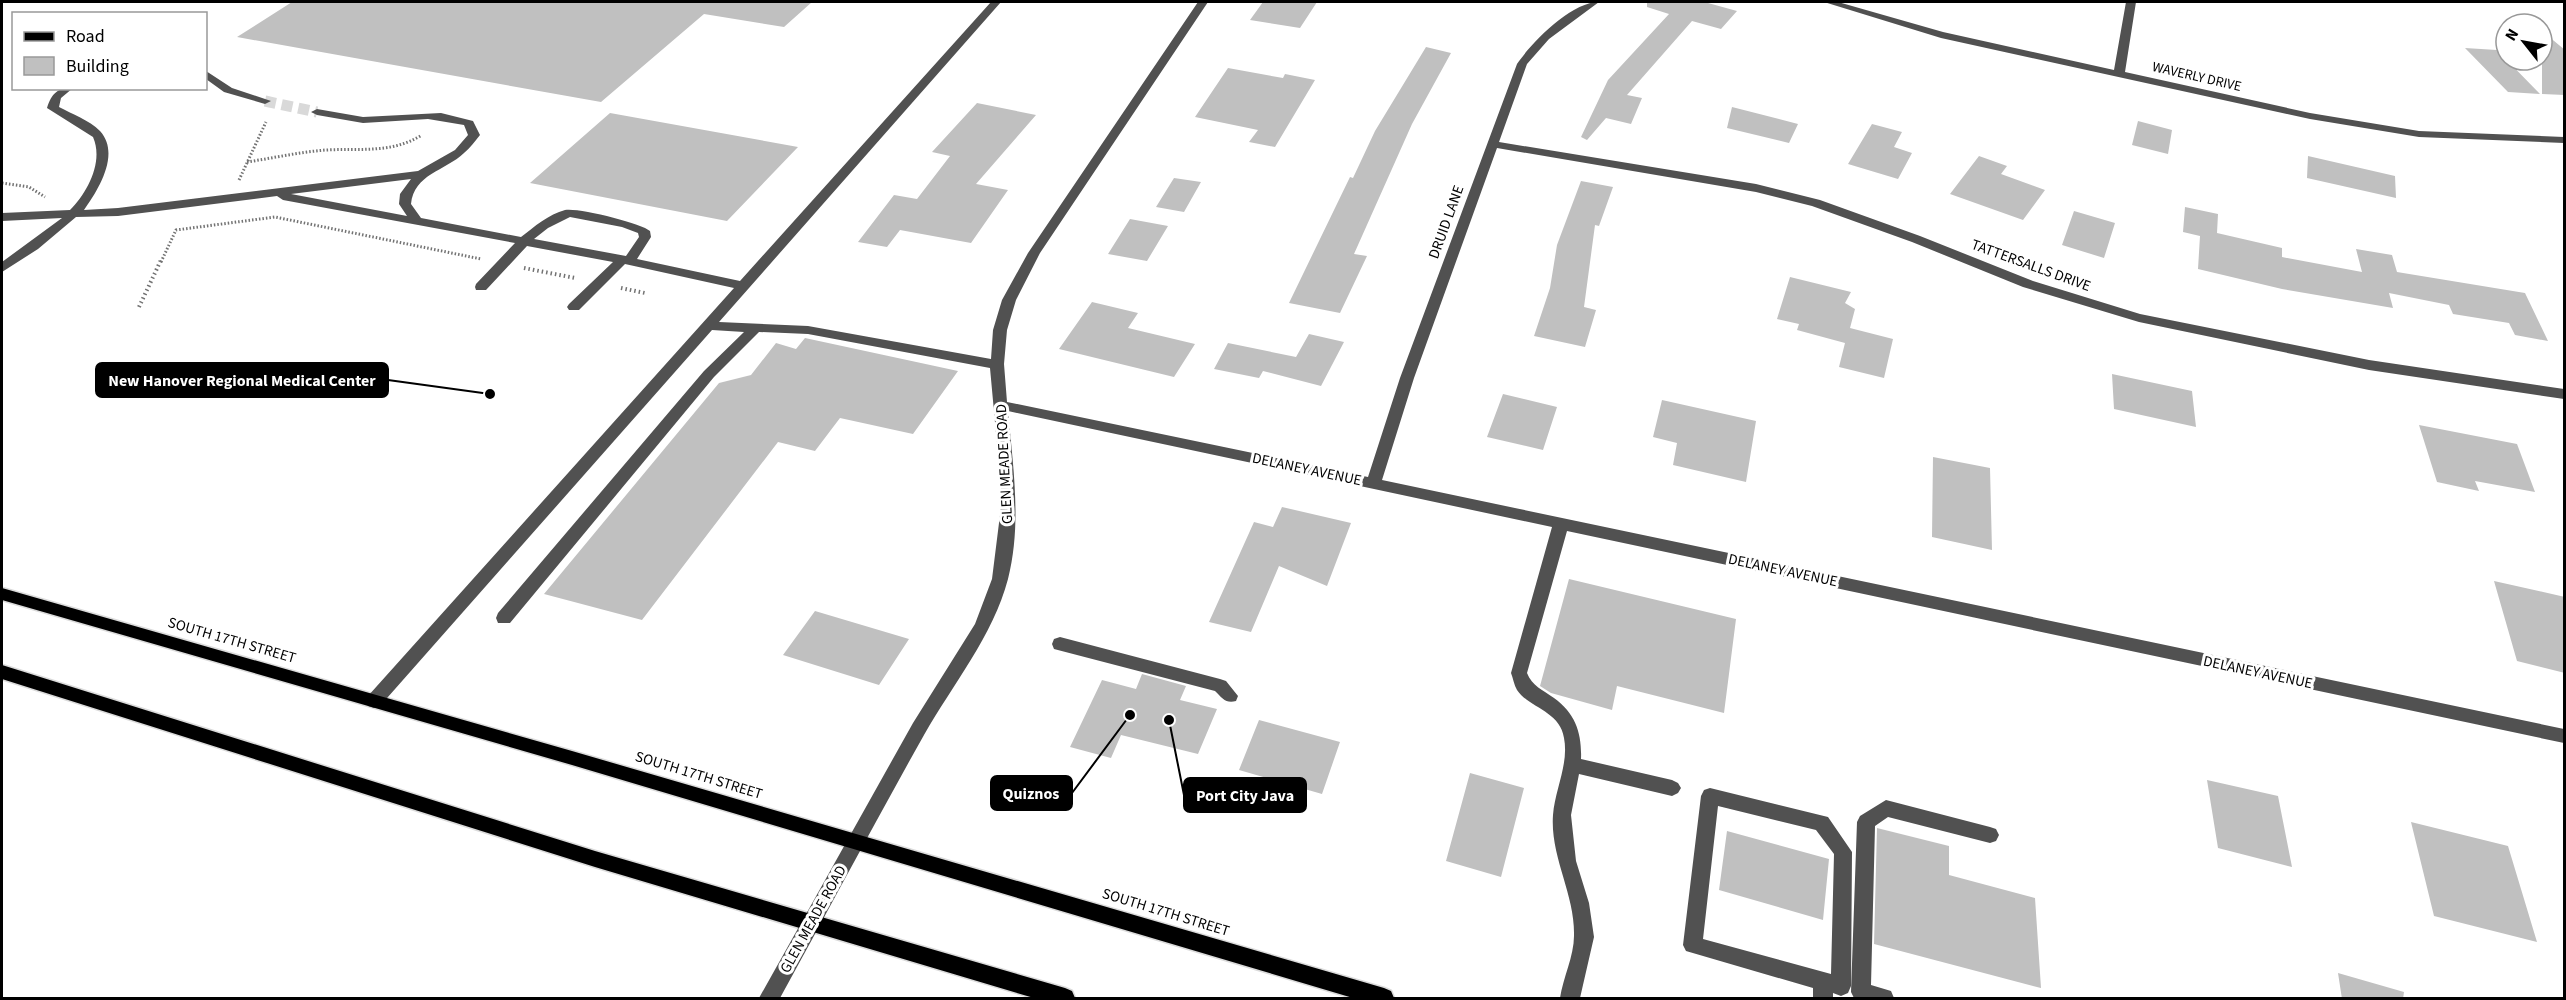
<svg xmlns="http://www.w3.org/2000/svg" width="2566" height="1000" viewBox="0 0 2566 1000" font-family="'Source Sans 3',sans-serif">
	<style>
		.building { fill: #c0c0c0 }
		.lines { fill: none; stroke-linecap: round; stroke-linejoin: round }
		.minor-tunnel { stroke: #d9d9d9; stroke-width: 11; stroke-dasharray: 11 6; stroke-linecap: butt }
		.major-casing { stroke: #dbdbdb; stroke-width: 3 }
		.path-far1 { stroke: #737373; stroke-width: 3; stroke-dasharray: 1.5 2; stroke-linecap: butt }
		.path { stroke: #737373; stroke-width: 4; stroke-dasharray: 1.5 3; stroke-linecap: butt }
		.minor { fill: #515151; fill-rule: evenodd }
		.major { fill: #000; fill-rule: evenodd }
		.labels { text-anchor: middle; stroke-width: 6; stroke-linejoin: round; paint-order: stroke }
		.far-street-label { font-size: 14px; fill: #000; stroke: #fff }
		.street-label { font-size: 15px; fill: #000; stroke: #fff }
		.leader { fill: none; stroke: #000; stroke-width: 2 }
		.callout-dot { fill: #000; stroke: #fff; stroke-width: 2 }
		.callout { fill: #000; stroke: #000; stroke-width: 2 }
		.callout-label { font-size: 16px; text-anchor: middle; font-weight: bold; fill: #fff }
	</style>
	<rect width="100%" height="100%" fill="#fff"/>
	<path class="building" d="M 292,2 L 812,2 L 784,27 L 704,14 L 601,102 L 237,37 Z
		M 1263,2 L 1317,2 L 1300,28 L 1250,20 Z
		M 1647,2 L 1710,2 L 1708,3 L 1737,11 L 1721,29 L 1692,21 L 1627,95 L 1642,98 L 1631,124 L 1606,118 L 1587,140 L 1581,137 L 1608,80 L 1669,14 L 1647,7 Z
		M 2542,31 L 2565,50 L 2565,95 L 2542,94 Z
		M 1426,47 L 1451,53 L 1412,124 L 1354,254 L 1367,256 L 1340,313 L 1289,303 L 1350,177 L 1353,178 L 1375,131 Z
		M 2465,48 L 2497,50 L 2540,94 L 2508,92 Z
		M 1228,68 L 1283,78 L 1285,74 L 1315,80 L 1275,147 L 1249,142 L 1258,130 L 1195,117 Z
		M 977,103 L 1036,115 L 976,184 L 1008,190 L 971,243 L 900,230 L 887,247 L 858,242 L 894,195 L 917,199 L 950,156 L 932,152 Z
		M 1732,107 L 1798,124 L 1789,143 L 1727,128 Z
		M 610,113 L 798,147 L 727,221 L 530,183 Z
		M 2138,121 L 2172,130 L 2168,154 L 2132,145 Z
		M 1872,124 L 1902,132 L 1894,147 L 1912,153 L 1898,179 L 1848,164 Z
		M 1979,156 L 2007,166 L 2001,174 L 2045,190 L 2023,220 L 1950,194 Z
		M 2308,156 L 2395,176 L 2396,198 L 2307,178 Z
		M 1174,178 L 1201,182 L 1184,212 L 1156,207 Z
		M 1581,181 L 1613,187 L 1599,226 L 1595,225 L 1584,307 L 1596,310 L 1585,347 L 1534,336 L 1550,288 L 1557,245 Z
		M 2185,207 L 2218,214 L 2217,233 L 2282,248 L 2282,257 L 2362,272 L 2356,249 L 2392,255 L 2397,272 L 2525,293 L 2548,341 L 2515,335 L 2509,323 L 2453,314 L 2449,305 L 2389,293 L 2393,308 L 2282,289 L 2198,269 L 2200,236 L 2183,232 Z
		M 2074,211 L 2115,223 L 2104,258 L 2062,245 Z
		M 1130,219 L 1168,226 L 1147,261 L 1108,254 Z
		M 1790,277 L 1851,292 L 1845,303 L 1855,309 L 1850,328 L 1893,339 L 1884,378 L 1839,367 L 1845,343 L 1797,330 L 1799,324 L 1777,319 Z
		M 1092,302 L 1138,313 L 1128,328 L 1195,344 L 1174,377 L 1059,349 Z
		M 1309,334 L 1344,342 L 1321,386 L 1263,371 L 1259,378 L 1214,369 L 1228,343 L 1296,357 Z
		M 805,338 L 958,371 L 913,434 L 840,418 L 815,451 L 778,442 L 642,620 L 544,594 L 719,383 L 751,375 L 776,343 L 796,349 Z
		M 2112,374 L 2192,391 L 2196,427 L 2114,409 Z
		M 1503,394 L 1557,407 L 1543,450 L 1487,437 Z
		M 1662,400 L 1756,421 L 1746,482 L 1673,465 L 1677,443 L 1653,437 Z
		M 2419,425 L 2517,444 L 2535,492 L 2475,481 L 2479,491 L 2437,482 Z
		M 1933,457 L 1990,468 L 1992,550 L 1932,537 Z
		M 1282,507 L 1351,523 L 1327,586 L 1279,566 L 1251,632 L 1209,622 L 1254,522 L 1273,527 Z
		M 1569,579 L 1736,619 L 1724,713 L 1617,686 L 1612,710 L 1551,693 L 1540,686 Z
		M 2494,581 L 2565,597 L 2565,673 L 2517,661 Z
		M 815,611 L 909,639 L 879,685 L 783,655 Z
		M 1142,674 L 1186,686 L 1180,700 L 1217,709 L 1198,754 L 1121,735 L 1111,758 L 1070,747 L 1102,680 L 1136,689 Z
		M 1259,720 L 1340,742 L 1322,794 L 1239,770 Z
		M 1470,773 L 1524,788 L 1501,877 L 1446,861 Z
		M 2207,780 L 2278,796 L 2292,867 L 2218,848 Z
		M 2411,822 L 2508,846 L 2537,942 L 2434,916 Z
		M 1877,828 L 1949,846 L 1949,875 L 2035,898 L 2041,988 L 1874,944 Z
		M 1727,831 L 1829,859 L 1823,920 L 1719,890 Z
		M 2338,973 L 2404,992 L 2403,999 L 2342,999 Z"/>
	<g class="lines">
		<path class="minor-tunnel" d="M 265,101 L 317,112"/>
		<defs>
			<path id="major" d="M 2,588 L 572,751 L 1384,988 L 1391,991 L 1394,998 L 1353,998 L 572,765 L 2,600 Z
				M 2,665 L 595,851 L 1065,988 L 1072,991 L 1075,998 L 1034,998 L 595,867 L 2,679 Z"/>
		</defs>
		<use href="#major" class="major-casing"/>
		<path class="path-far1" d="M 247,162 C 273,158 300,152 326,150 C 360,148 391,154 422,135
			M 239,180 L 266,122
			M 2,183 L 29,187 L 45,197
			M 161,262 L 176,230 L 275,217 L 481,259"/>
		<path class="path" d="M 524,268 L 575,278
			M 621,288 L 645,293
			M 139,307 L 161,260"/>
		<path class="minor" d="M 991,2 L 1001,2 L 719,322 L 808,326 L 991,359 L 993,330 L 1002,300 L 1028,253 L 1198,2 L 1208,2 L 1040,253 L 1016,300 L 1007,330 L 1004,364 L 1007,402 L 1368,477 L 1400,378 L 1517,64 C 1532,42 1571,2 1599,2 L 1549,39 L 1527,64 L 1499,142 L 1756,184 L 1820,200 L 1920,236 L 2033,281 L 2140,314 L 2369,360 L 2564,389 L 2564,399 L 2369,370 L 2139,322 L 2023,287 L 1912,242 L 1812,206 L 1756,192 L 1497,148 L 1414,378 L 1382,480 L 2564,729 L 2564,743 L 1567,531 L 1527,673 C 1532,686 1543,690 1554,698 C 1576,714 1582,734 1581,759 L 1672,780 L 1678,783 L 1681,788 L 1678,793 L 1672,796 L 1579,774 L 1571,815 L 1576,861 L 1589,903 L 1594,937 L 1580,998 L 1560,998 C 1563,978 1574,956 1574,936 C 1575,894 1550,857 1553,815 C 1555,789 1569,764 1564,738 C 1560,711 1529,708 1517,690 C 1514,685 1513,678 1511,673 L 1552,527 L 1008,411 C 1013,467 1022,524 1008,579 C 993,636 953,684 924,735 C 875,822 828,911 780,998 L 759,998 L 913,723 L 975,624 L 992,579 L 1002,499 L 990,368 L 808,334 L 759,332 L 714,377 L 510,623 L 498,623 L 496,618 L 498,613 L 704,371 L 744,332 L 712,330 L 380,706 L 374,708 L 368,706 L 366,701 L 368,696 L 734,288 L 625,264 L 579,310 L 569,310 L 567,307 L 569,304 L 613,262 L 527,246 L 486,290 L 476,290 L 475,287 L 476,284 L 515,243 L 283,200 L 277,196 L 118,216 L 76,217 L 38,249 L 2,272 L 2,262 L 62,218 L 2,221 L 2,213 L 70,210 C 87,193 104,162 93,137 L 47,108 C 52,93 57,88 73,88 L 61,98 L 59,107 C 72,114 89,120 100,131 C 121,154 98,190 84,210 L 118,208 L 418,171 L 455,150 L 468,135 L 464,125 L 428,119 L 363,123 L 317,115 L 311,112 L 317,109 L 363,117 L 441,113 L 473,121 L 480,135 C 475,141 470,148 464,153 C 445,171 414,174 411,204 L 421,218 L 521,237 C 534,227 549,214 565,210 C 576,207 642,223 650,231 L 651,237 L 637,259 L 740,281 ZM 411,179 L 400,194 L 399,204 L 407,216 L 291,194 ZM 570,217 L 622,227 L 638,233 L 639,237 L 626,256 L 534,239 L 548,228 Z
			M 1824,2 L 1838,2 L 1943,32 L 2114,70 L 2126,2 L 2136,2 L 2125,72 L 2310,113 L 2419,131 L 2564,137 L 2564,143 L 2419,137 L 2310,119 L 1941,38 Z
			M 206,71 L 232,88 L 271,101 L 265,104 L 224,92 L 206,79 Z
			M 1060,637 L 1220,679 L 1226,681 L 1238,696 L 1236,701 C 1226,704 1222,698 1215,691 L 1054,649 L 1052,644 L 1054,639 Z
			M 1710,788 L 1828,817 L 1852,852 L 1851,986 L 1848,993 L 1841,996 L 1833,993 L 1833,998 L 1813,998 L 1813,988 L 1686,951 L 1683,945 L 1701,796 L 1704,790 ZM 1718,806 L 1816,830 L 1834,854 L 1831,974 L 1703,939 Z
			M 1886,800 L 1990,827 L 1996,829 L 1999,835 L 1996,841 L 1990,843 L 1888,817 L 1875,826 L 1871,985 L 1891,991 L 1894,998 L 1854,998 L 1851,992 L 1857,822 L 1860,816 Z"/>
		<use href="#major" class="major"/>
	</g>
	<g class="labels">
		<g class="far-street-label">
			<text transform="translate(2197 76) rotate(13)" y="5">WAVERLY DRIVE</text>
		</g>
		<g class="street-label">
			<text transform="translate(1446 222) rotate(-70)" y="5">DRUID LANE</text>
			<text transform="translate(2031 265) rotate(20)" y="5">TATTERSALLS DRIVE</text>
			<text transform="translate(1004 464) rotate(-93)" y="5">GLEN MEADE ROAD</text>
			<text transform="translate(1307 469) rotate(12)" y="5">DELANEY AVENUE</text>
			<text transform="translate(1783 570) rotate(12)" y="5">DELANEY AVENUE</text>
			<text transform="translate(232 640) rotate(16)" y="5">SOUTH 17TH STREET</text>
			<text transform="translate(2258 672) rotate(12)" y="5">DELANEY AVENUE</text>
			<text transform="translate(699 775) rotate(17)" y="5">SOUTH 17TH STREET</text>
			<text transform="translate(1166 912) rotate(17)" y="5">SOUTH 17TH STREET</text>
			<text transform="translate(813 919) rotate(-61)" y="5">GLEN MEADE ROAD</text>
		</g>
	</g>
	<path class="leader" d="M490 394L388 380M1130 715L1072 793M1169 720L1184 795"/>
	<g class="callout-dot">
		<circle cx="490" cy="394" r="6"/>
		<circle cx="1130" cy="715" r="6"/>
		<circle cx="1169" cy="720" r="6"/>
	</g>
	<g class="callout">
		<rect x="96" y="363" width="292" height="34" rx="6"/>
		<rect x="991" y="776" width="81" height="34" rx="6"/>
		<rect x="1184" y="778" width="122" height="34" rx="6"/>
	</g>
	<g class="callout-label">
		<text x="242" y="386">New Hanover Regional Medical Center</text>
		<text x="1031" y="799">Quiznos</text>
		<text x="1245" y="801">Port City Java</text>
	</g>
	<rect width="2566" height="1000" fill="none" stroke="#000000" stroke-width="6"/>
	<rect x="12" y="12" width="195" height="78" fill="#ffffff" stroke="#999999" stroke-width="1.5"/>
	<rect x="24" y="32" width="30" height="9" fill="#000000" stroke="#999999" stroke-width="1.5"/>
	<text x="66" y="42" font-size="18" fill="#000000">Road</text>
	<rect x="24" y="57" width="30" height="18" fill="#c0c0c0" stroke="#999999" stroke-width="1.5"/>
	<text x="66" y="72" font-size="18" fill="#000000">Building</text>
	<g transform="translate(2524 42) rotate(301)"><circle r="28" fill="#ffffff" stroke="#999999" stroke-width="1.5"/>
	<path d="M0-4.5L10 22L0 15L-10 22Z" fill="#000000"/>
	<text y="-9" font-size="16" font-weight="bold" text-anchor="middle" fill="#000000">N</text>
	</g>
</svg>
